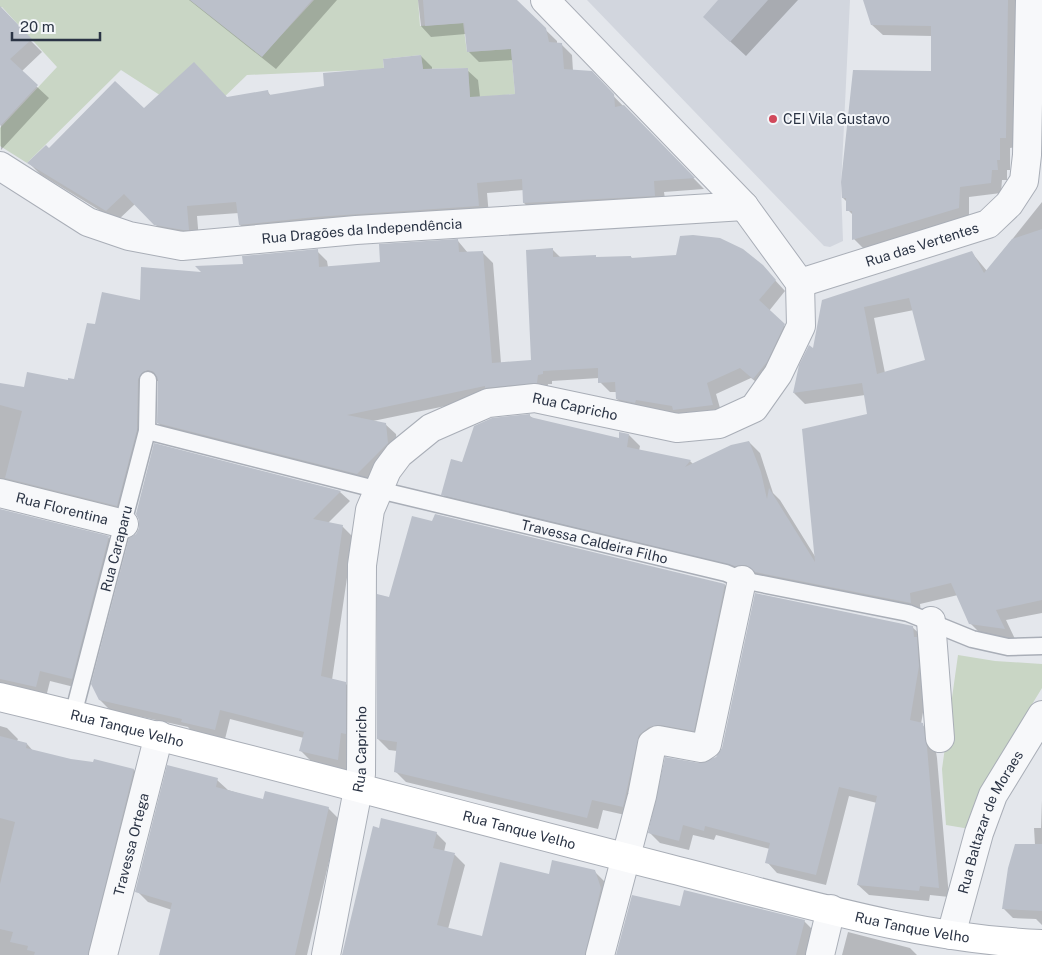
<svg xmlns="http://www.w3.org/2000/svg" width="1042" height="955" viewBox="0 0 1042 955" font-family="'Public Sans',sans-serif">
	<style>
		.built { fill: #d2d6de }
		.green { fill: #c9d6c5 }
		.shadow { fill: #0003; fill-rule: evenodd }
		.building { fill: #bbc0ca; fill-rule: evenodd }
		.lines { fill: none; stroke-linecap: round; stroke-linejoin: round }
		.lane-casing { stroke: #a9aeb7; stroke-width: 19 }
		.street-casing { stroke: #a9aeb7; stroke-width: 30 }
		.secondary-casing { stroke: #a9aeb7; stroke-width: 30 }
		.lane { stroke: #f7f8fa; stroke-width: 16 }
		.street { stroke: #f7f8fa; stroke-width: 28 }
		.secondary { stroke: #fff; stroke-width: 28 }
		.poi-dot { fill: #d1495b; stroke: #f4f6f9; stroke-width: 2 }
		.labels { text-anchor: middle; stroke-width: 4; stroke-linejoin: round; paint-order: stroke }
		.poi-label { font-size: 14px; fill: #2b3445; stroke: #f4f6f9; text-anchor: start }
		.street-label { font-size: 14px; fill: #2b3445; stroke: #f4f6f9 }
	</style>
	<rect width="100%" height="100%" fill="#e4e7ec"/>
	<path class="built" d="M 587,0 L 850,0 L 841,187 L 843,241 L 830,247 L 824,246 Z"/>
	<path class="green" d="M 0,0 L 190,0 L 263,55 L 314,0 L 418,0 L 420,26 L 463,23 L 467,52 L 511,49 L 515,94 L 470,98 L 468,68 L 423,69 L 421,55 L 383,59 L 384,69 L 247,75 L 191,129 L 169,101 L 121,70 L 27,163 L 0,146 L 0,128 L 57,67 L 2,7 L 0,8 Z
		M 958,655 L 995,661 L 1042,664 L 1042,688 L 993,768 L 970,829 L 946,825 L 942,769 Z"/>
	<path class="shadow" d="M 189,0 L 337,0 L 276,69 Z
		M 418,0 L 515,0 L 557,41 L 557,44 L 561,44 L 572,55 L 573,71 L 591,73 L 704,189 L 664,192 L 666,206 L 535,214 L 524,203 L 524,190 L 487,193 L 489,216 L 251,235 L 240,225 L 239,213 L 197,216 L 199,240 L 166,235 L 135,204 L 117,221 L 40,174 L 29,163 L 49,149 L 144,110 L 268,92 L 271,96 L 326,87 L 421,56 L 432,67 L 432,70 L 467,70 L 478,80 L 480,97 L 516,95 L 513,60 L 479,62 L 468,51 L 466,34 L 431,37 L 421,26 Z
		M 720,0 L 798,0 L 746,56 L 720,32 Z
		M 865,0 L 1015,0 L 1018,2 L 1016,147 L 1010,148 L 1010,170 L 1007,170 L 1007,180 L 1002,180 L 1001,193 L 969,197 L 969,218 L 864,249 L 854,239 L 854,216 L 848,210 L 847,202 L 843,198 L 932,72 L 932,36 L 883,35 L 872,25 Z
		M 0,10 L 42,52 L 21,72 L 49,98 L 1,150 Z
		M 1042,202 L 1042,613 L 1006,620 L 1015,639 L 981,634 L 970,623 L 958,595 L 920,604 L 921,614 L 454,505 L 443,494 L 463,463 L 530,416 L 534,419 L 620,440 L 629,435 L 640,446 L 639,451 L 690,461 L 694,465 L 749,442 L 760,453 L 773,493 L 780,500 L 816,558 L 869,414 L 865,395 L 805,404 L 794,393 L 814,350 L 823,301 L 972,253 L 987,271 ZM 914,310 L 927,360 L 885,373 L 874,318 Z
		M 458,241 L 468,253 L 483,253 L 493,263 L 501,363 L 532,361 L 553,250 L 561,258 L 631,257 L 633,259 L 762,266 L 785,291 L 769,311 L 794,335 L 764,388 L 751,378 L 716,394 L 722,415 L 685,420 L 628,409 L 617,399 L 617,392 L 610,392 L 600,382 L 599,378 L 552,381 L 552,384 L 548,384 L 547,392 L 494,396 L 373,421 L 385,424 L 396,434 L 398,454 L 368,484 L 169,433 L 158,423 L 158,381 L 153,381 L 127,516 L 0,491 L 0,384 L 25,389 L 75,381 L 96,326 L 141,301 L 204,274 L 317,251 L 327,261 L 328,267 L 382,263 Z
		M 155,445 L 340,492 L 350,501 L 328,523 L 343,527 L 353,537 L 332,680 L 345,683 L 355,693 L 347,770 L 311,761 L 301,751 L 304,738 L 230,719 L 225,739 L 192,732 L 188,727 L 110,710 L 100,700 L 136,535 L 140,529 Z
		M 0,510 L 109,538 L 119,548 L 82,689 L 50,681 L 46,697 L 0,685 Z
		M 725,585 L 736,596 L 705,741 L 672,735 L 634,817 L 603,810 L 598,829 L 406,782 L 395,771 L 397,751 L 389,750 L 378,739 L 390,598 Z
		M 912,627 L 923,637 L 929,677 L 921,724 L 933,734 L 937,758 L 949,897 L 930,895 L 929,901 L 869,895 L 858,885 L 877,803 L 849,796 L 826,885 L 777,873 L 767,862 L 770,849 L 716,835 L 714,840 L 693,835 L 689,850 L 660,843 L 650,833 L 699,765 L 716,758 Z
		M 0,726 L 7,728 L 18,739 L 17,741 L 27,744 L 34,752 L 70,760 L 134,770 L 145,781 L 100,955 L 0,955 Z
		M 217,780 L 228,790 L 263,801 L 328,808 L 339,819 L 307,955 L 161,955 L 172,910 L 148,902 L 137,891 Z
		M 1042,800 L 1042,925 L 1036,919 L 1013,918 L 1004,909 L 1035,845 L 1034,828 L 1041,828 Z
		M 436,833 L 446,843 L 444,852 L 455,855 L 465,865 L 448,929 L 483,938 L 550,876 L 595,872 L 605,882 L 611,899 L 597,955 L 342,955 Z
		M 804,921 L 815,932 L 809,955 L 617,955 Z
		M 848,932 L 910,948 L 917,955 L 842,955 Z"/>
	<path class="building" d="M 190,0 L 312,0 L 262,57 Z
		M 423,0 L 517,0 L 546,28 L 549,42 L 562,43 L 564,69 L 592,71 L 614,94 L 615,107 L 624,105 L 695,178 L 654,181 L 655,196 L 523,203 L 522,179 L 477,183 L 479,206 L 315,217 L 239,225 L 236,202 L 187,206 L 189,230 L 183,230 L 154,225 L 124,194 L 106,211 L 27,163 L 46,145 L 49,148 L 115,81 L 144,108 L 194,62 L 227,97 L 268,90 L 269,95 L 324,86 L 323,73 L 384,68 L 383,59 L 421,55 L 423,69 L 468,68 L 470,97 L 515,94 L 511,49 L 467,52 L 464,23 L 425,26 Z
		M 718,0 L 768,0 L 730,42 L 703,17 Z
		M 863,0 L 1008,0 L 1006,138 L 1000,138 L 1000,160 L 997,160 L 998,170 L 992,170 L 991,183 L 960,187 L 959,208 L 852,240 L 852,211 L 846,211 L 846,198 L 842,198 L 841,182 L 853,70 L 931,71 L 931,26 L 871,25 Z
		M 0,6 L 32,39 L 10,59 L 38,85 L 0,126 Z
		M 1042,229 L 1042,600 L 996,610 L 1005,629 L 969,624 L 951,583 L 910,593 L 911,603 L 755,572 L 746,565 L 735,566 L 441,495 L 451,459 L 462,462 L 474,426 L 492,418 L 530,414 L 530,417 L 619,438 L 619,432 L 629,434 L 627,447 L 691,460 L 685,467 L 731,445 L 749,441 L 761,472 L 767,499 L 769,488 L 815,562 L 802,429 L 867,414 L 862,383 L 793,393 L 799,365 L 809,345 L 813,348 L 822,300 L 972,251 L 984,273 L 1012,239 ZM 909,298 L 925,360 L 877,374 L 864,307 Z
		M 693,235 L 720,238 L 743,249 L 763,265 L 776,280 L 759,300 L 785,324 L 767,362 L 753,379 L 740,368 L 707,383 L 713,405 L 673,410 L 672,406 L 636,400 L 635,403 L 616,399 L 615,382 L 598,383 L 598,368 L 543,371 L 543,374 L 538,375 L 537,383 L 485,388 L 485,386 L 347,415 L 386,423 L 388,443 L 357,474 L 157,423 L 158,380 L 154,372 L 148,370 L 143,372 L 138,379 L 137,430 L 117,506 L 5,478 L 22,411 L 0,405 L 0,383 L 24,387 L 27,372 L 68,380 L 68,378 L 74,379 L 87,323 L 95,324 L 102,292 L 140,300 L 141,267 L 201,272 L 195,266 L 243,264 L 242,256 L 318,249 L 319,267 L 380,262 L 379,244 L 458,239 L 459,252 L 483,251 L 492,363 L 531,360 L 526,250 L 553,248 L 553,257 L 596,255 L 596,257 L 631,256 L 631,258 L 676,255 L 680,236 Z
		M 154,443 L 341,491 L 313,519 L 343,525 L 321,676 L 346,682 L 346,734 L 341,733 L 338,760 L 299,751 L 304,732 L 244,716 L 220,710 L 215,730 L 181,722 L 182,719 L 99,700 L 91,684 L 129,538 L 136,534 L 139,528 L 139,520 L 136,514 Z
		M 0,509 L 109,536 L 72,679 L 40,671 L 36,687 L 0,679 Z
		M 435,514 L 725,584 L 694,731 L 660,725 L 649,727 L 639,735 L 623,807 L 592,800 L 587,818 L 394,772 L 397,742 L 377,739 L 377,594 L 389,597 L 412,516 L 432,521 Z
		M 755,593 L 913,626 L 914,637 L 917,637 L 919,666 L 910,720 L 923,723 L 927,747 L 939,888 L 920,886 L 919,891 L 857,885 L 877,796 L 839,787 L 816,875 L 765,863 L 770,843 L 705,826 L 704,831 L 683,825 L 679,841 L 648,833 L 665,757 L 699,763 L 716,757 L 722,748 Z
		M 0,736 L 27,743 L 26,748 L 71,759 L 93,762 L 94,759 L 134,769 L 88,955 L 34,955 L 35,952 L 27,950 L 28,946 L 10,942 L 13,932 L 0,929 L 0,884 L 15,822 L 0,818 Z
		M 167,765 L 218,778 L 216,787 L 263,799 L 265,791 L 329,807 L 295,955 L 159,955 L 172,903 L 135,892 Z
		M 381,818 L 437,832 L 433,848 L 455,853 L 437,925 L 482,936 L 500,862 L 549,874 L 552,860 L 595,870 L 601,888 L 585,955 L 342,955 L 373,826 L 379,828 Z
		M 1015,844 L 1042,844 L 1042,911 L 1002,909 L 1008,868 Z
		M 684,890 L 805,920 L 796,955 L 616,955 L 632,895 L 680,906 Z"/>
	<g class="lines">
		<defs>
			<g id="lane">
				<path id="s1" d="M 147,431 L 379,490 L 726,573 L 742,580 L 908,613 L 972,639 L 1008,647 L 1042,646"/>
				<path id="s2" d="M 73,715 L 147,431 L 148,380"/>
			</g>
			<g id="street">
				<path id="s3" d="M 0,166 L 88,222 L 129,236 L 182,246 L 356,230 L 744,206"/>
				<path id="s4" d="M 800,283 L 988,224 L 1009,204 L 1024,181 L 1027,155 L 1030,0"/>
				<path id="s5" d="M 0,493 L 124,524"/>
				<path d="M 931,621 L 940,738"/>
				<path id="s6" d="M 951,935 L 979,833 L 993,795 L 1042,715"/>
				<path id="s7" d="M 103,955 L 159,735"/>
				<path id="s8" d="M 326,955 L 361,774 L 362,565 L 370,510 L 387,470 L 399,454 L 431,428 L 488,403 L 535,398 L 677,428 L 719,424 L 754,408 L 778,374 L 801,326 L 800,283 L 744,206 L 545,0"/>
				<path d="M 600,955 L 642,796 L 652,744 L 658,740 L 701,748 L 707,744 L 742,580"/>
				<path d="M 820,955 L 831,909"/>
			</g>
			<g id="secondary">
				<path id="s9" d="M 0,697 C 222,750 442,811 663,867 C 787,898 913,939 1042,944"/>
			</g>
		</defs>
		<use href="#lane" class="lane-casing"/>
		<use href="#street" class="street-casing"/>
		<use href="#secondary" class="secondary-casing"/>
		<use href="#lane" class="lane"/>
		<use href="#street" class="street"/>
		<use href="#secondary" class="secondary"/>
	</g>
	<circle class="poi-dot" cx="773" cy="119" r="5"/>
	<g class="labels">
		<g class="poi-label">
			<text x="783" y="124">CEI Vila Gustavo</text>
		</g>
		<g class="street-label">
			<text dy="5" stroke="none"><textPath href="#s3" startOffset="382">Rua Dragões da Independência</textPath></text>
			<text dy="5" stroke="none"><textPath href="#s4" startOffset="128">Rua das Vertentes</textPath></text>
			<text dy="5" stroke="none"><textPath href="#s8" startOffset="704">Rua Capricho</textPath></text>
			<text dy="5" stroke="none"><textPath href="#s5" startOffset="64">Rua Florentina</textPath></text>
			<text dy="5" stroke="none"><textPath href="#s1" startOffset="461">Travessa Caldeira Filho</textPath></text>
			<text dy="5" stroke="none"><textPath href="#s2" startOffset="172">Rua Caraparu</textPath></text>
			<text dy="5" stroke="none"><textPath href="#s9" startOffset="131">Rua Tanque Velho</textPath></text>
			<text dy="5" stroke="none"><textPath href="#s8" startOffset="209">Rua Capricho</textPath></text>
			<text dy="5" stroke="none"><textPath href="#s6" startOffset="120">Rua Baltazar de Moraes</textPath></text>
			<text dy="5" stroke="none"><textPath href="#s9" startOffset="536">Rua Tanque Velho</textPath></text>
			<text dy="5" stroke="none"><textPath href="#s7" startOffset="114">Travessa Ortega</textPath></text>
			<text dy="5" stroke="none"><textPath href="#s9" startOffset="941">Rua Tanque Velho</textPath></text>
		</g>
	</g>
	<path d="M12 32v8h88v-8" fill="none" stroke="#2b3445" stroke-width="2.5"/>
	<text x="20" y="32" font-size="15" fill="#2b3445" stroke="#f4f6f9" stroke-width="4" paint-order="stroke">20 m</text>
</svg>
